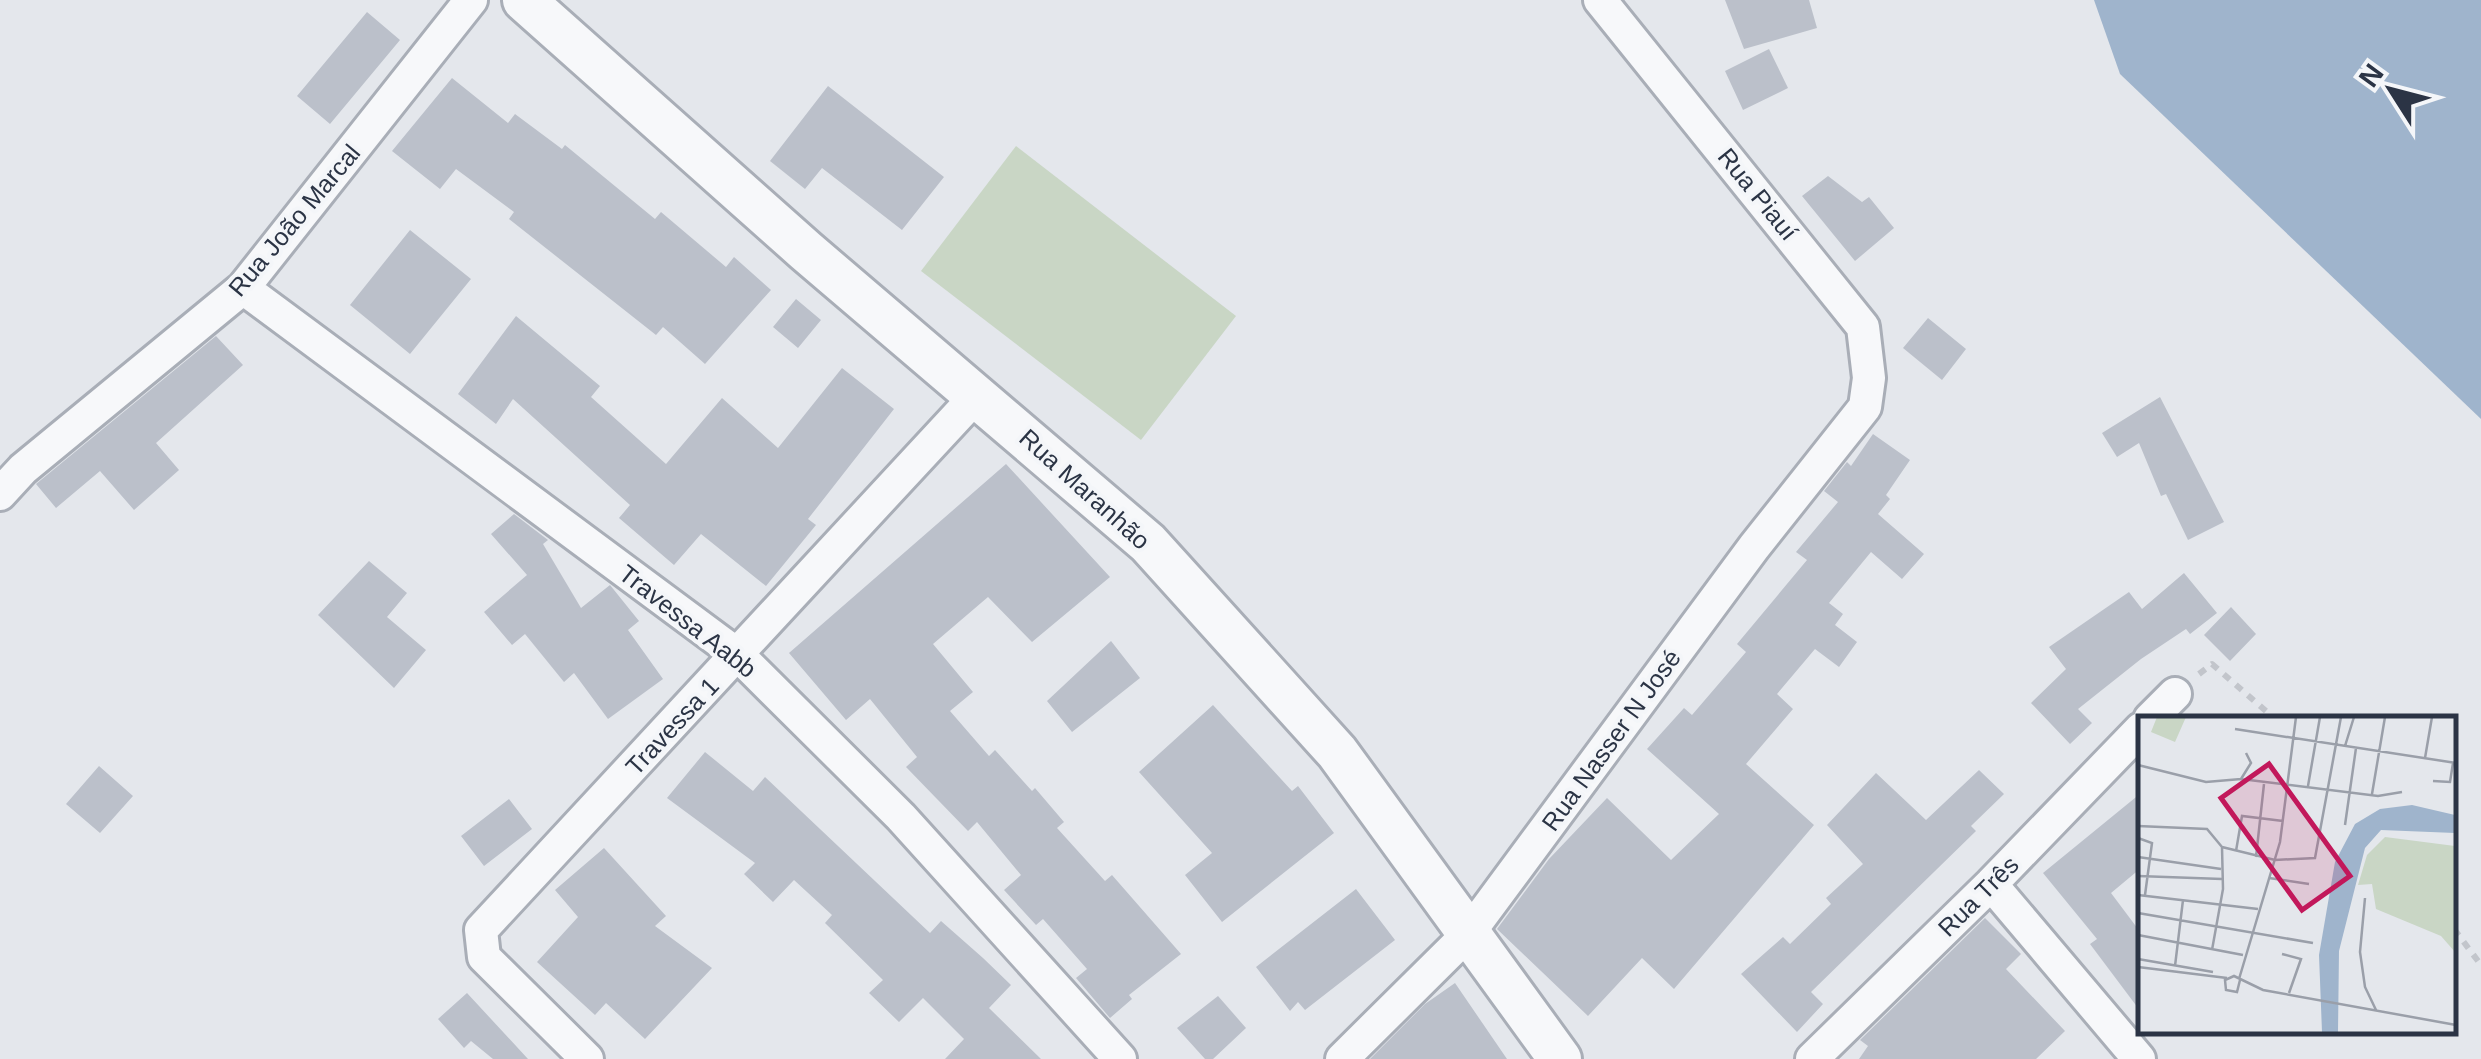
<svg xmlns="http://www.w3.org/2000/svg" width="2481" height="1059" viewBox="0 0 2481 1059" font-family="Helvetica,sans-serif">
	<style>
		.green { fill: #c9d6c5 }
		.water { fill: #9fb4cc }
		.building { fill: #bbc0ca }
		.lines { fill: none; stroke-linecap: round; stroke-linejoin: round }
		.minor-casing { stroke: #a9aeb7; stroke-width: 38 }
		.tertiary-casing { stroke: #a9aeb7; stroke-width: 48 }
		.path { stroke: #c2c5cb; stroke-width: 6; stroke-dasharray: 8 8; stroke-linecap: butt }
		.minor { stroke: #f7f8fa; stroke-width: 32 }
		.tertiary { stroke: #f7f8fa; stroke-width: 42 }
		.labels { text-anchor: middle; stroke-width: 8; stroke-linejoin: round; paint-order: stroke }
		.street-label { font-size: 25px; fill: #2b3445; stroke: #f4f6f9 }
		.inset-road { fill: none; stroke: #9a9fa9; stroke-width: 2.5 }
		.view { fill: #c2185b; fill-opacity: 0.15; stroke: #c2185b; stroke-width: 5 }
		.inset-edge { fill: none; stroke: #2b3445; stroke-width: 5 }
	</style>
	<rect width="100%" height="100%" fill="#e4e7ec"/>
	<path class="green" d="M 1016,146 L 1236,316 L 1141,440 L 921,271 Z"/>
	<path class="water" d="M 2094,0 L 2481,0 L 2481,419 L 2120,74 Z"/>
	<path class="building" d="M 1725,0 L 1809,0 L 1817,28 L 1744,49 Z
		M 367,12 L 400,40 L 330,124 L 297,96 Z
		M 1769,49 L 1788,88 L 1743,110 L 1725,71 Z
		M 452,78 L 508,123 L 515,114 L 562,149 L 565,145 L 655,219 L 661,212 L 726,267 L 734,257 L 771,290 L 705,364 L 663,327 L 656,335 L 509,219 L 514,212 L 456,169 L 440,189 L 392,151 Z
		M 828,86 L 944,177 L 902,230 L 822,168 L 805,189 L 770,161 Z
		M 1828,176 L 1862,202 L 1869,197 L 1894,228 L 1855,261 L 1802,196 Z
		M 410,230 L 471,279 L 410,354 L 350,305 Z
		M 796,299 L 821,320 L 798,348 L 773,327 Z
		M 516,316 L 600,386 L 591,397 L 666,464 L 722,398 L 778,448 L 842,368 L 894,409 L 808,519 L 816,525 L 766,586 L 701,534 L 674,565 L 619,518 L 630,505 L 513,399 L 496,424 L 458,394 Z
		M 1928,318 L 1966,349 L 1942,380 L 1903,348 Z
		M 216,336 L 243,365 L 156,443 L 179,470 L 134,510 L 100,471 L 56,508 L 36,484 Z
		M 2160,397 L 2224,522 L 2188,540 L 2166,494 L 2161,496 L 2139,443 L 2117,457 L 2102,433 Z
		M 1873,434 L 1910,460 L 1886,495 L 1890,499 L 1878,514 L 1924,554 L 1902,579 L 1871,552 L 1829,603 L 1843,614 L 1835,625 L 1857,642 L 1839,667 L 1815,649 L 1777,694 L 1793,709 L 1746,764 L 1814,825 L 1674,989 L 1642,958 L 1588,1016 L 1497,929 L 1549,859 L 1607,798 L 1671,860 L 1719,814 L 1647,749 L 1684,708 L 1692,715 L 1746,652 L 1737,644 L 1807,560 L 1796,552 L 1838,502 L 1824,491 L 1847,462 L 1851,466 Z
		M 1006,464 L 1110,577 L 1032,642 L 988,597 L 933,644 L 973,692 L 950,711 L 989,756 L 995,750 L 1032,791 L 1035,788 L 1064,822 L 1057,828 L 1105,881 L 1112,875 L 1181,954 L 1129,995 L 1132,999 L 1110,1018 L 1076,978 L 1087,969 L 1043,919 L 1036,925 L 1004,890 L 1021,875 L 977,822 L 968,831 L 906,767 L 917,757 L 870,699 L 846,720 L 789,653 Z
		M 514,514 L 548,540 L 543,544 L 581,608 L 610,585 L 639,621 L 628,630 L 663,679 L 608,719 L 574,673 L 564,682 L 525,634 L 512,645 L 484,612 L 527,575 L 491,534 Z
		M 369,561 L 407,593 L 387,617 L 426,650 L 394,688 L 318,615 Z
		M 2184,573 L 2217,613 L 2190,634 L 2186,629 L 2141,659 L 2078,709 L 2092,723 L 2070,744 L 2031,703 L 2066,669 L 2049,647 L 2129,592 L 2142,609 Z
		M 2231,607 L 2256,634 L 2230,661 L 2204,635 Z
		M 1111,641 L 1140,678 L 1072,732 L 1047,701 Z
		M 1213,705 L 1292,791 L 1298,786 L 1334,833 L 1222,922 L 1185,875 L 1212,853 L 1139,772 Z
		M 705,752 L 753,791 L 765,777 L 930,933 L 941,921 L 983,958 L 1011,985 L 989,1008 L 1041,1059 L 945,1059 L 964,1039 L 923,998 L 899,1022 L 869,993 L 883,980 L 825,923 L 832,915 L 794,880 L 773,902 L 744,874 L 755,863 L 667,798 Z
		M 99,766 L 133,796 L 100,833 L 66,804 Z
		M 1979,770 L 2004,794 L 1971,826 L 1976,831 L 1811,992 L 1823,1004 L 1797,1032 L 1741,974 L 1783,937 L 1790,944 L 1831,904 L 1826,898 L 1863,864 L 1827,825 L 1876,773 L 1926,820 Z
		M 2141,793 L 2141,868 L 2111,893 L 2141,933 L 2141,1012 L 2090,944 L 2097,939 L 2043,873 Z
		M 509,799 L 532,829 L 484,866 L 461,836 Z
		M 604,848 L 666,916 L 655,926 L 712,968 L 645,1039 L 606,1003 L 595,1015 L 537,962 L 578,917 L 555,890 Z
		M 1356,889 L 1395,940 L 1305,1010 L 1298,1002 L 1290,1011 L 1256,967 Z
		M 1985,918 L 2021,954 L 2006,969 L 2065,1031 L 2036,1059 L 1859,1059 L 1868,1046 L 1860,1040 Z
		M 1455,983 L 1507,1059 L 1370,1059 L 1425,1004 Z
		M 467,993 L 528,1059 L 493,1059 L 471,1041 L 464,1048 L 438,1019 Z
		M 1218,996 L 1246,1028 L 1213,1059 L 1205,1059 L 1177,1028 Z"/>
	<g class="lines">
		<defs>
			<path id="minor" d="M 243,288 L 738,655 L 901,817 L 1120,1059
				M 0,494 L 23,469 L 243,288 L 471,0
				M 2150,719 L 2175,694
				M 1991,884 L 2139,1059
				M 587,1059 L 484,957 L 481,930 L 978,394
				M 1342,1059 L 1468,934 L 1754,547 L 1865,407 L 1869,378 L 1863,327 L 1600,0
				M 1812,1059 L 1991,884 L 2141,729"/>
			<path id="tertiary" d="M 524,0 L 806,251 L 1148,543 L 1337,752 L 1560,1059"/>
		</defs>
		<use href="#minor" class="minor-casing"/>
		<use href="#tertiary" class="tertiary-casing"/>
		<path class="path" d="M 2199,674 L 2212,664 L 2275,719
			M 2454,929 L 2481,965"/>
		<use href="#minor" class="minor"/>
		<use href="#tertiary" class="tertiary"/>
	</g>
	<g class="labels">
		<g class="street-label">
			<text transform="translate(1758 194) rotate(51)" y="9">Rua Piauí</text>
			<text transform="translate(294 220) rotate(-50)" y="9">Rua João Marcal</text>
			<text transform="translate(1085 489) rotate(42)" y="9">Rua Maranhão</text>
			<text transform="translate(688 621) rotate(38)" y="9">Travessa Aabb</text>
			<text transform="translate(672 726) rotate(-47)" y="9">Travessa 1</text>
			<text transform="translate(1611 740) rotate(-54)" y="9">Rua Nasser N José</text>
			<text transform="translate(1978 896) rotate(-45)" y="9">Rua Três</text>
		</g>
	</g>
	<g transform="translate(2138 716)">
		<rect width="318" height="318" fill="#e4e7ec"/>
		<path d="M 19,1 L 48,1 L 37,26 L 13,16 ZM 247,121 L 317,130 L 317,236 L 303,220 L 238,193 L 234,168 L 220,169 L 229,139 Z" fill="#c9d6c5"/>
		<path d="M 274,89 L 317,99 L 317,117 L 243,114 L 227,132 L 201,235 L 200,316 L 184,316 L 181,239 L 197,146 L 217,108 L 242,93 Z" fill="#9fb4cc"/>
		<path class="inset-road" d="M 97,13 L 318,47M 207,30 L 216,1M 287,42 L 294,1M 0,49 L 68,66 L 103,63 L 240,80 L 264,76M 103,63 L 113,47 L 108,37M 295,65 L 312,66 L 315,47M 170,70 L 182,1M 234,78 L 247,1M 207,109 L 218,32M 0,110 L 69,113 L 84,131M 0,122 L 14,127 L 7,179M 84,131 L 137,144 L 177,142 L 203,1M 98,135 L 104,100 L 145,105M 0,141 L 83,153M 118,141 L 126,68M 0,160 L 84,163M 131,162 L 171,168M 0,179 L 120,193M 227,182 L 222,236 L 227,271 L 238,294M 0,197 L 175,227M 0,219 L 105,239M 74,234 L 85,173 L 84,131M 144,238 L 163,243 L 151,277M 0,243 L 75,256M 37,250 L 45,184M 0,251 L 89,262M 101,263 L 142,126 L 158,1M 102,264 L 99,276 L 88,274 L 87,264 L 96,260 L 125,274 L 318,309"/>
		<path class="view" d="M 131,48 L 212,160 L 164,194 L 83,82 Z"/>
		<rect width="318" height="318" class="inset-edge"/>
	</g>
	<g transform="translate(2391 90) rotate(306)" stroke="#f4f6f9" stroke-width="8" paint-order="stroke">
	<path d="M0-8L18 38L0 25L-18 38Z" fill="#2b3445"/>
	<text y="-15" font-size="28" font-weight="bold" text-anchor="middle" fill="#2b3445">N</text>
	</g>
</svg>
